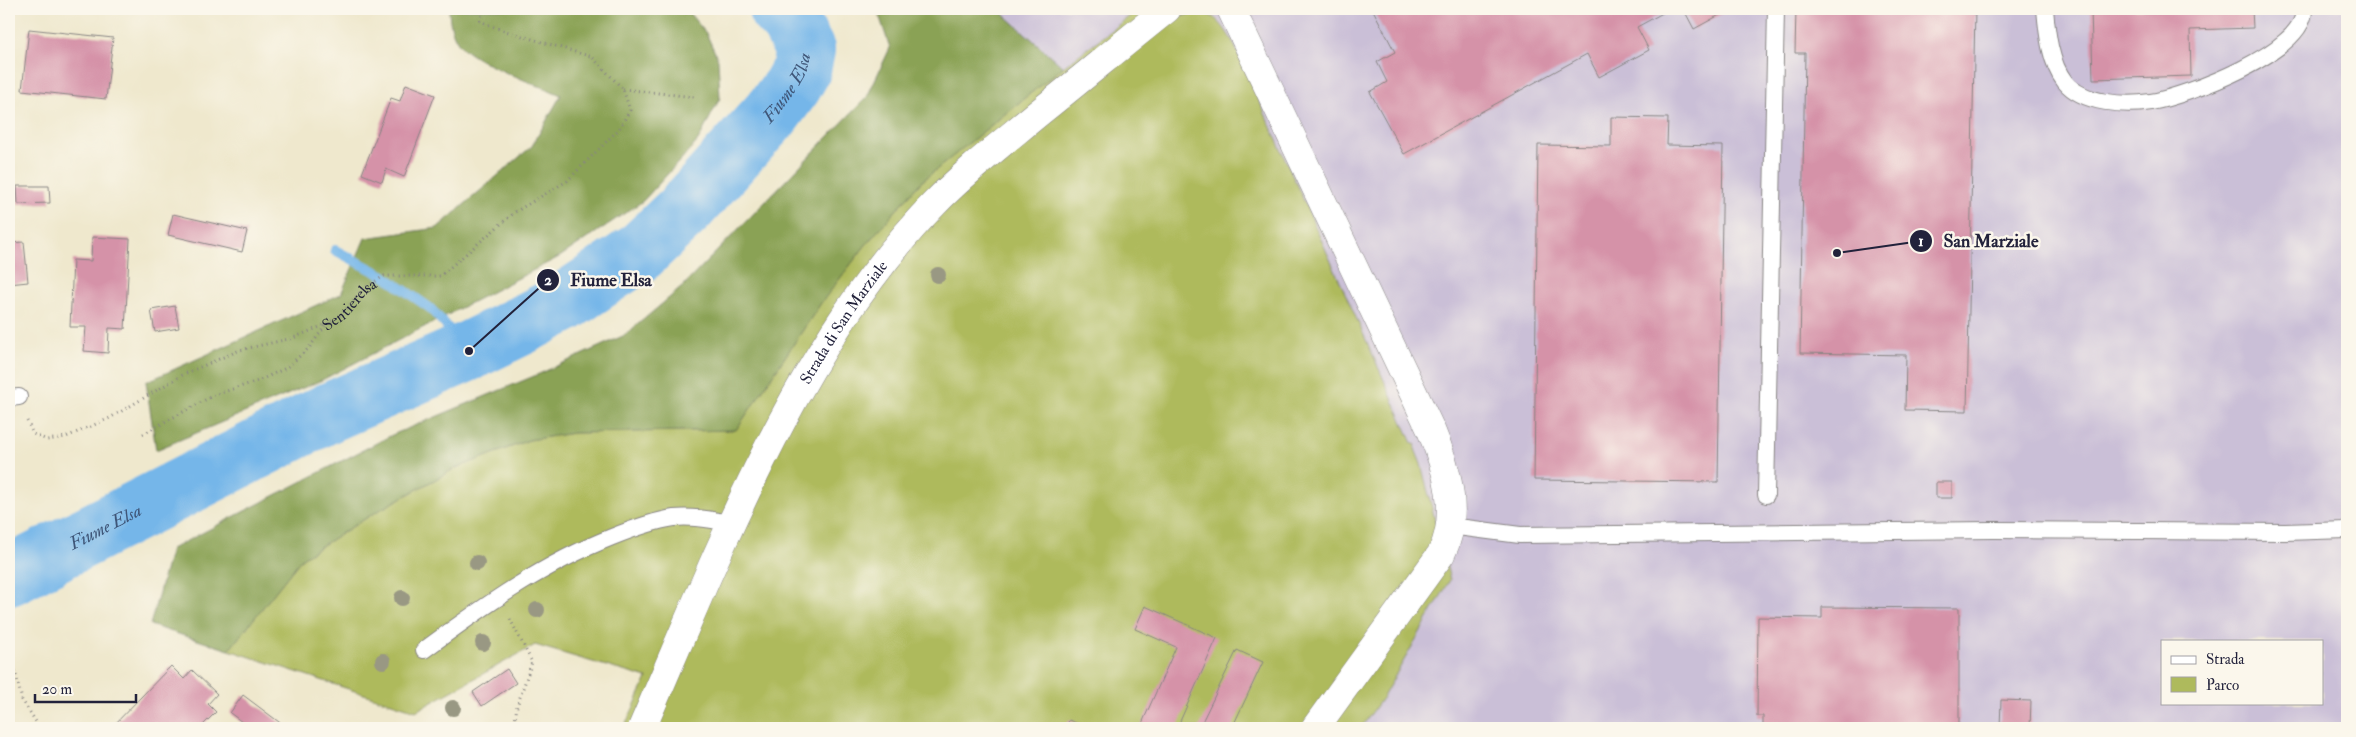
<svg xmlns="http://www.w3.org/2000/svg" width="2356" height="737" viewBox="0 0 2356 737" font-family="'IM FELL Double Pica',serif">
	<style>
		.industrial { fill: #cabfd7; fill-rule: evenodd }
		.green { fill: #aeba5c; stroke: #686e4c }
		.forest { fill: #8aa254; stroke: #566248 }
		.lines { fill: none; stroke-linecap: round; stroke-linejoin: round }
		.stream { stroke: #74b6e9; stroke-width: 10 }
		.river { stroke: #74b6e9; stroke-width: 60 }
		.building { fill: #d592a8 }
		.service-casing { stroke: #888584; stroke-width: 18 }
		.minor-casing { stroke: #888584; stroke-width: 29 }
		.tertiary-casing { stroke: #888584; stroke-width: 29 }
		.path { stroke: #888584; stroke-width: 3; stroke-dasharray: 1 4; stroke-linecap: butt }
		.service { stroke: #fff; stroke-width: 16 }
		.minor { stroke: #fff; stroke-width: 28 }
		.tertiary { stroke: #fff; stroke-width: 28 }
		.tree { fill: #999883 }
		.labels { text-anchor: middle; stroke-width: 5; stroke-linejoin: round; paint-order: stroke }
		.street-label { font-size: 16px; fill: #22223b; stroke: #fbf7ec }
		.water-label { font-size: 18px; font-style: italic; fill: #3f5678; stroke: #fbf7ec }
		.leader { fill: none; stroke: #22223b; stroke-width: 2 }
		.callout-dot { fill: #22223b; stroke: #fbf7ec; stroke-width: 2 }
		.mark-label { font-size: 15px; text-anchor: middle; font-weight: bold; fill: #fff }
		.callout-label { font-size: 18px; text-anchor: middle; font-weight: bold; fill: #22223b; stroke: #fbf7ec; stroke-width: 5; stroke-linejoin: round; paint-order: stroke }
	</style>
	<rect width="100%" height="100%" fill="#fbf7ec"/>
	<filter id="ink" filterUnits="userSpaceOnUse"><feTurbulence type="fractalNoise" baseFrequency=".02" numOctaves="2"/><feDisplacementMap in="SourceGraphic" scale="10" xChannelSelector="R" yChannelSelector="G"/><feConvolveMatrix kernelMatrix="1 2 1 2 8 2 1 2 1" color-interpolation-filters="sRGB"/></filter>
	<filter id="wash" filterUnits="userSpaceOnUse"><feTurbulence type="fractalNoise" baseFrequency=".0096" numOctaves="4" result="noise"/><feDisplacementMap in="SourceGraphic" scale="20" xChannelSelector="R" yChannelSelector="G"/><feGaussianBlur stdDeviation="1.12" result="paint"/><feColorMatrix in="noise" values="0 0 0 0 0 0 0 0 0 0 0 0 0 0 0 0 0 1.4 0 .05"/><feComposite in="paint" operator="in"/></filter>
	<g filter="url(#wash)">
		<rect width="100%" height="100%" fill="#efe8cd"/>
		<path class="industrial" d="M 998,9 L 1139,9 L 1063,67 Z
			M 1177,9 L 2347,9 L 2347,728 L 1361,728 L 1383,697 L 1450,580 L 1421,464 L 1233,42 L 1223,26 L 1216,18 L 1209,14 L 1192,13 L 1183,16 ZM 2162,641 L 2322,641 L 2322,703 L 2162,703 Z"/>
		<path class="green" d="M 1139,9 L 1177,9 L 1183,16 C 1211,8 1219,19 1233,42 L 1412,443 L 1416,445 L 1415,449 L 1421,464 L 1450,580 L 1383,697 L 1361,728 L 624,728 L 647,678 L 535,645 L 416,711 L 229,650 L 302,558 L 376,512 L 454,469 L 529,440 L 573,433 L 736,430 L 821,303 L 868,242 L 921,182 L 1063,67 Z"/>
		<path class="forest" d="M 449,9 L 678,9 L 690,14 L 706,33 L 718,59 L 720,98 L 698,141 L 643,201 L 561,256 L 322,380 L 156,450 L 146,382 L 341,294 L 365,238 L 437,228 L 532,146 L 561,95 C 536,84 476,64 460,45 C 452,36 449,21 449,9 Z
			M 877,9 L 998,9 L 1063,67 L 921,182 L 868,242 L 821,303 L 736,430 L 573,433 L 529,440 L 454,469 L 376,512 L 302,558 L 229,650 L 150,625 L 171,549 L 392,435 L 539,374 L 625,335 L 682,287 L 867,97 L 890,48 Z"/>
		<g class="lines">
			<path class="stream" d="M 335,250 L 384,276 L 430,308 L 469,351"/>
			<path class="river" id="s1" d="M 9,576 L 328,413 L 469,351 L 524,324 L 564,303 L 640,252 L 685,209 L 772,113 L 792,86 L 801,70 L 805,50 L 790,22 L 778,9"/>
		</g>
		<g id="blocks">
			<path class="building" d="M 1376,9 L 1670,9 L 1637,27 L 1649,50 L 1599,77 L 1587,54 L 1404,154 L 1370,92 L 1387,82 L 1377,62 L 1395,52 L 1373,10 Z
				M 1687,9 L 1723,9 L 1725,12 L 1694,29 L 1684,10 Z
				M 1796,9 L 1975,9 L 1967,411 L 1905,410 L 1906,355 L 1800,353 L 1805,53 L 1795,53 Z
				M 2091,9 L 2252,9 L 2253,28 L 2190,30 L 2191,76 L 2093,79 Z
				M 29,29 L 113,38 L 106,99 L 22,90 Z
				M 406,84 L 435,95 L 404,177 L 386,169 L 382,182 L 362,174 L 391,98 L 400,101 Z
				M 1611,117 L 1668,118 L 1667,145 L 1723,146 L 1718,482 L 1534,480 L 1538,145 L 1611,146 Z
				M 17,186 L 49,186 L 50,203 L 18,204 Z
				M 173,214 L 247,231 L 242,252 L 168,235 Z
				M 92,237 L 130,239 L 125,329 L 109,328 L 108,353 L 84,351 L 86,327 L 70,327 L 73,260 L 91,261 Z
				M 24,242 L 28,282 L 9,284 L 9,243 Z
				M 175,306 L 179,328 L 155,332 L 151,310 Z
				M 1936,482 L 1952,482 L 1952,498 L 1936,498 Z
				M 1145,606 L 1217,638 L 1177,728 L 1140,728 L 1176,647 L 1135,629 Z
				M 1822,607 L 1959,608 L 1959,728 L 1763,728 L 1763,716 L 1757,716 L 1758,617 L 1822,618 Z
				M 1237,650 L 1263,662 L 1232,728 L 1199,728 Z
				M 171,666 L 184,679 L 192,670 L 217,694 L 208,704 L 216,712 L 200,728 L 111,728 Z
				M 507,669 L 516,683 L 482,706 L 473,692 Z
				M 243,695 L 287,728 L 250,728 L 230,713 Z
				M 2001,700 L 2031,701 L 2030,728 L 2000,728 Z
				M 1069,720 L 1088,728 L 1066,728 Z"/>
		</g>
	</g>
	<g filter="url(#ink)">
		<use href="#blocks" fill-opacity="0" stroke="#888584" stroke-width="1"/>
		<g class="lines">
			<defs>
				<path id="service" d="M 2045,9 C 2047,32 2050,63 2065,82 C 2083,104 2125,106 2151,102 C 2186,96 2306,52 2304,9
					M 9,398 L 19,397
					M 1766,495 L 1776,9
					M 1450,526 L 1520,535 L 1993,530 L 2285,532 L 2347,530
					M 424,650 C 484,606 543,564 612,537 C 632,529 653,521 674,518 C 693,516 712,520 730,523"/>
				<path id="minor" d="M 1231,9 L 1431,430 C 1447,468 1461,515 1441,554 L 1315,728"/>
				<g id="tertiary">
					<path id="s3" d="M 642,728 C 719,551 797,346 933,205 C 965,172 1001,144 1036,115 C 1080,80 1123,44 1167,9"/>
				</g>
			</defs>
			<use href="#service" class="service-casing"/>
			<use href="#minor" class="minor-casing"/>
			<use href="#tertiary" class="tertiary-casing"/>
			<g class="path">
				<path d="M 623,89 L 694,97"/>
				<path id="s2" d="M 27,421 L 33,434 L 47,440 L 66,437 L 110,418 L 184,374 L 240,350 L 293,338 L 327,324 L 342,314 L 363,289 L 384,276 L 440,276 L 515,212 L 567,181 L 619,129 L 630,110 L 623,89 L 592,57 L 499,29 L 480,21 L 484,9"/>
				<path d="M 143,434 L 214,395 L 258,381 L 286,368 L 309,348 L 326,325"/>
				<path d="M 510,619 L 532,662 L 517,706 L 514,728"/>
				<path d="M 9,646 L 22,700 L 40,728"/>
			</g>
			<use href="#service" class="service"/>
			<use href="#minor" class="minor"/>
			<use href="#tertiary" class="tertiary"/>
		</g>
		<g class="tree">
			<circle cx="938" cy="275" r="8"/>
			<circle cx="477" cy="563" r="8"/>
			<circle cx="402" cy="598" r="8"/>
			<circle cx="537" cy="610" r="8"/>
			<circle cx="483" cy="643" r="8"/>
			<circle cx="383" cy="661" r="8"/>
			<circle cx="453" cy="708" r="8"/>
		</g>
	</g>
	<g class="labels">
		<g class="street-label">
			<text dy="6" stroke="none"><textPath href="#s2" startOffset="365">Sentierelsa</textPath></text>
			<text dy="6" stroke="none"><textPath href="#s3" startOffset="454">Strada di San Marziale</textPath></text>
		</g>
		<g class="water-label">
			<text dy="6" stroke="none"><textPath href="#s1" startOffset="932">Fiume Elsa</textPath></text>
			<text dy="6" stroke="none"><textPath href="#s1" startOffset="108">Fiume Elsa</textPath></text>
		</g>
	</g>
	<path class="leader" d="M1837 253L1921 241M469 351L548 280"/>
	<g class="callout-dot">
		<circle cx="1837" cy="253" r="5"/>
		<circle cx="469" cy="351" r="5"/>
		<circle cx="1921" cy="241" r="12"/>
		<circle cx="548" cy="280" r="12"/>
	</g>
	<g class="mark-label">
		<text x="1921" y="246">1</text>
		<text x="548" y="285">2</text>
	</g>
	<g class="callout-label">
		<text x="1991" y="247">San Marziale</text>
		<text x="611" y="286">Fiume Elsa</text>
	</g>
	<rect width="2356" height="737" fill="none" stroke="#fbf7ec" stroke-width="30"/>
	<rect x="2161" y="640" width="162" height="65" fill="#fbf7ec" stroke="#a4a2a5"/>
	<rect x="2171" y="656" width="25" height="8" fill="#ffffff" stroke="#a4a2a5"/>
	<text x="2206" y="664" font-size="15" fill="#22223b">Strada</text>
	<rect x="2171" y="677" width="25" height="15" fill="#aeba5c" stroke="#a4a2a5"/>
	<text x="2206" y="690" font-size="15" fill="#22223b">Parco</text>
	<path d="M35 694v8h101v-8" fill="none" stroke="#22223b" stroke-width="2.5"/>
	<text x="42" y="694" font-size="15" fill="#22223b" stroke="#fbf7ec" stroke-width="4" paint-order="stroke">20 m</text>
</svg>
